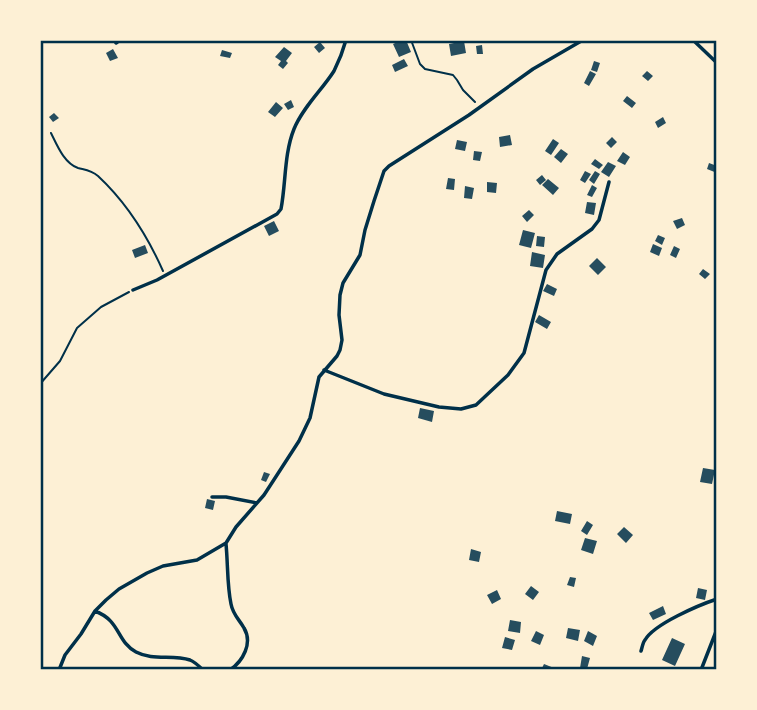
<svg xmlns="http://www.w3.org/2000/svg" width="757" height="710" viewBox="0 0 757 710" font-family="'Public Sans',sans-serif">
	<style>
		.building { fill: #264d5e }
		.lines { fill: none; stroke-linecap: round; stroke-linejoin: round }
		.path { stroke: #003049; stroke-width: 2 }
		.minor { stroke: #003049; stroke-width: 3.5 }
		.neatline { fill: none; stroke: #003049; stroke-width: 2.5 }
	</style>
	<rect width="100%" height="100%" fill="#fdf0d5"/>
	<path class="building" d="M 402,40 L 406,40 L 411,52 L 399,57 L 393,44 Z
		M 464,41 L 466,53 L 451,56 L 449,44 Z
		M 320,42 L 325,48 L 319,53 L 314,47 Z
		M 482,45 L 483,54 L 477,54 L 476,46 Z
		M 284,47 L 292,53 L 286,61 L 288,63 L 283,69 L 278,65 L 281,61 L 275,57 Z
		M 113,49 L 118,58 L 110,61 L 106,53 Z
		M 222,50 L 232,53 L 230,58 L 220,56 Z
		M 404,59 L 408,66 L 395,72 L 392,65 Z
		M 594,61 L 600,63 L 597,72 L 591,70 Z
		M 590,71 L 596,74 L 589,86 L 584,83 Z
		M 647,71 L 653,76 L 648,81 L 642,76 Z
		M 627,96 L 636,103 L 632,108 L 623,101 Z
		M 291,100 L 294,107 L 288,110 L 284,104 Z
		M 276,102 L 283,108 L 275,117 L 268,112 Z
		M 54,113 L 59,118 L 53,122 L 49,117 Z
		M 663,117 L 666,123 L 658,128 L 655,122 Z
		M 510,135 L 512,145 L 500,147 L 499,137 Z
		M 612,137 L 617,142 L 611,148 L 606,143 Z
		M 553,139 L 559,143 L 551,155 L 545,151 Z
		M 457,140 L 467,142 L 465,151 L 455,149 Z
		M 561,149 L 568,154 L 561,163 L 554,157 Z
		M 474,151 L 482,152 L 480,161 L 473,160 Z
		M 623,152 L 630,157 L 625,165 L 617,161 Z
		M 595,159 L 603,165 L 599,169 L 591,164 Z
		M 608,162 L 616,166 L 609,177 L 601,172 Z
		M 709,163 L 717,166 L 717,173 L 707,169 Z
		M 585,171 L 591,174 L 585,183 L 580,180 Z
		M 595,171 L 600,174 L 594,184 L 589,180 Z
		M 542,175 L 546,180 L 540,185 L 536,180 Z
		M 448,178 L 455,179 L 454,190 L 446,189 Z
		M 548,179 L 559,188 L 553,195 L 542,185 Z
		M 487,182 L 497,183 L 496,193 L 487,192 Z
		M 592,185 L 597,188 L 592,197 L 587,195 Z
		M 465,186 L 474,188 L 472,199 L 464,198 Z
		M 587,202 L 596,203 L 594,215 L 585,213 Z
		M 529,210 L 534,215 L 527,222 L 522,216 Z
		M 682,218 L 685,225 L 677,229 L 673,221 Z
		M 274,221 L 279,231 L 269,236 L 264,226 Z
		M 523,230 L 535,233 L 531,248 L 519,245 Z
		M 658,235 L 665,238 L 662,245 L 655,241 Z
		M 537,236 L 545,237 L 544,247 L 536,246 Z
		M 653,244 L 662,248 L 659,256 L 650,252 Z
		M 145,245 L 148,253 L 135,258 L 132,250 Z
		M 674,246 L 680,249 L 676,258 L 670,255 Z
		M 532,252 L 545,255 L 543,268 L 530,266 Z
		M 597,258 L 606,267 L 598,275 L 589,266 Z
		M 703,269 L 710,274 L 705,279 L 699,274 Z
		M 547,284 L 557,289 L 554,296 L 543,291 Z
		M 539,315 L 551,322 L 547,329 L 535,322 Z
		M 420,408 L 434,411 L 432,422 L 418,418 Z
		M 703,468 L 715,470 L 712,484 L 700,482 Z
		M 264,472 L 270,474 L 266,482 L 261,480 Z
		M 207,499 L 215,501 L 213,510 L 205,508 Z
		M 557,511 L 572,514 L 570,524 L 555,521 Z
		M 587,521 L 593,525 L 587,535 L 581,531 Z
		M 624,527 L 633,535 L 626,543 L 617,534 Z
		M 585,538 L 597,541 L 593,554 L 581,550 Z
		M 471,549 L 481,552 L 479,562 L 469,560 Z
		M 570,577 L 576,578 L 574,587 L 567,585 Z
		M 531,586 L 539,592 L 533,600 L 525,594 Z
		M 698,588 L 707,590 L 705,600 L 696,598 Z
		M 497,590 L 501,599 L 492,604 L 487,595 Z
		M 663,606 L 666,614 L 653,620 L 649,613 Z
		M 510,620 L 521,622 L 520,633 L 508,631 Z
		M 568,628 L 580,630 L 578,641 L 566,638 Z
		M 536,631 L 544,635 L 540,645 L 531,641 Z
		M 588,631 L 597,636 L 593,646 L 584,641 Z
		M 505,637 L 515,640 L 512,650 L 502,648 Z
		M 672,638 L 685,644 L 675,666 L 662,660 Z
		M 582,656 L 590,658 L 587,669 L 580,668 Z
		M 544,664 L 559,670 L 541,670 Z"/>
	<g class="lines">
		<path class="path" d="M 411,40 L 420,64 L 425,69 L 453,75 L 457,80 L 463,90 L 475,102
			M 51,133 C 57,145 64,163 78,168 C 86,170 91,170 98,176 C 127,203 147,235 163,271
			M 40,384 L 60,361 L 77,328 L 101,307 L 129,292"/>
		<path class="minor" d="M 693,40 L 717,63
			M 116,43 L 120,40
			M 133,290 L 157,280 L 277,214 L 281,209 C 286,183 284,154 294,129 C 303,107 322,90 334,71 C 339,61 343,51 346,40
			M 324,370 L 384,394 L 439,407 L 461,409 L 476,405 L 508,375 L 524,353 L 546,270 L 557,254 L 592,229 L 599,220 L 609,182
			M 212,497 L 226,497 L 257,503
			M 226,544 C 228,564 227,585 231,604 C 233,615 239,619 244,628 C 253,643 243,661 230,670
			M 95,611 C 121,621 116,641 136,652 C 153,661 173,654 190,660 C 195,662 199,666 203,670
			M 641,651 C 642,648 643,642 645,640 C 654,624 699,605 717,599
			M 59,670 L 65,655 L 81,634 L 95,611 L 106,600 L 119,589 L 147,573 L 163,566 L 197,560 L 226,543 L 236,527 L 264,495 L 277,475 L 299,441 L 310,418 L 319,377 L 337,356 L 340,350 L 342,340 L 339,315 L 340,295 L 343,283 L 360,255 L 365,230 L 374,201 L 384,171 L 389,166 L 469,115 L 533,69 L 583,40
			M 701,670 L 717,629"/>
	</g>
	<rect width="757" height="710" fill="none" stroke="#fdf0d5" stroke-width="84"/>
	<rect x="42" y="42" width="673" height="626" class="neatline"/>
</svg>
